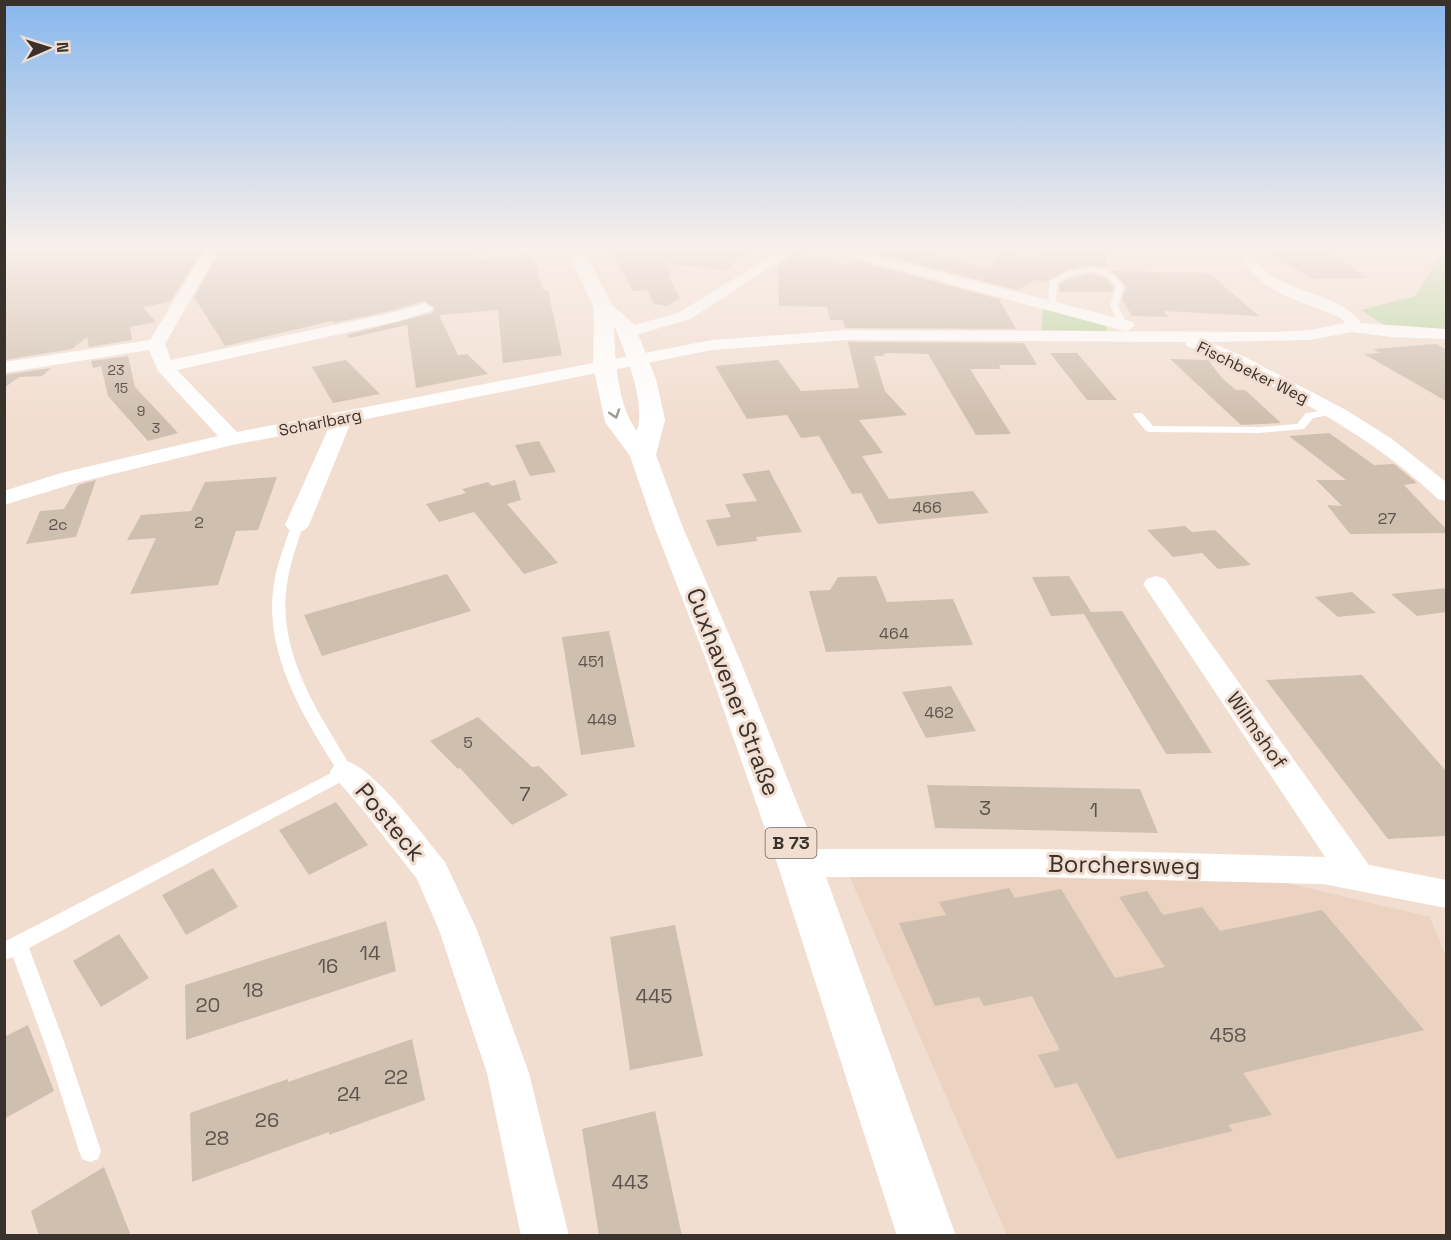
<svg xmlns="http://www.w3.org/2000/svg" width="1451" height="1240" viewBox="0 0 1451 1240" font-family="'Space Grotesk',sans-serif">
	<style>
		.built { fill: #ecd2c0 }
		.green { fill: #b7d49e }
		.building { fill: #cfbfaf }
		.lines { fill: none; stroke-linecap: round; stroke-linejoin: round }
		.lane { fill: #fff; fill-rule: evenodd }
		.street { fill: #fff; fill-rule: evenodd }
		.primary { fill: #fff; fill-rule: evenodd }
		.oneway { stroke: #9c9896 }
		.labels { text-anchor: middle; stroke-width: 6; stroke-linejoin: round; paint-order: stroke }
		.far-number-label { font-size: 14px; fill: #5e544d }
		.far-street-label { font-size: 16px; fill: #39312c; stroke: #f2ded1 }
		.number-label { font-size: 16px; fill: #5e544d }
		.shield { fill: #f2ded1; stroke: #70655e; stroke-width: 1.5 }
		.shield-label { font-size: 18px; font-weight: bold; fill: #39312c }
		.street-label { font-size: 20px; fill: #39312c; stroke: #f2ded1 }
		.near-number-label { font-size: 20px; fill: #5e544d }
		.near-street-label { font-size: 24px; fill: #39312c; stroke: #f2ded1 }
	</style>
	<rect width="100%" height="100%" fill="#f2ded1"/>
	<path class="built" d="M 848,873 L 1287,883 L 1430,917 L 1446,957 L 1446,1235 L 1007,1235 Z"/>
	<path class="green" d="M 1446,246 L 1446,329 L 1390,329 L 1361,310 L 1415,296 Z
		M 1043,307 L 1105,324 L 1108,331 L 1042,330 Z"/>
	<path class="building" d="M 22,246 L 80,246 L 84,252 L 135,246 L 205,246 L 170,302 L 143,307 L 156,322 L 130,327 L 132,340 L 89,347 L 87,337 L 72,349 L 4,360 L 4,250 Z
		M 223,246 L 522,246 L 524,248 L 477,254 L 475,257 L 481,260 L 528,254 L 537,268 L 543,290 L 548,290 L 562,355 L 503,363 L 498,310 L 439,315 L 458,355 L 467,354 L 488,374 L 416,388 L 407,325 L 350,338 L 347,335 L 432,313 L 435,308 L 424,301 L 394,310 L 334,323 L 332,321 L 225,346 L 194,297 Z
		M 608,246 L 755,246 L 724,271 L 667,263 L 673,273 L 668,274 L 680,298 L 667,306 L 654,304 L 647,290 L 633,291 Z
		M 903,246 L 988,269 L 1005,250 L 1036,262 L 1042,246 L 1106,248 L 1106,268 L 1089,265 L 1066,270 L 1048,281 L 1036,280 L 1017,290 L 879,254 Z
		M 1324,250 L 1369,278 L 1311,279 L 1269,251 Z
		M 796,253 L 848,265 L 858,261 L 999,299 L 1016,329 L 845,328 L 843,320 L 830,320 L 827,307 L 779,306 L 778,265 Z
		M 1112,271 L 1209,273 L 1259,316 L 1164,311 L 1168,317 L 1132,316 L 1122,300 L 1126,286 Z
		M 1088,274 L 1103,277 L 1109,282 L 1113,287 L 1112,292 L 1061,292 L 1059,290 L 1059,285 L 1065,281 Z
		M 848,342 L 1024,343 L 1037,365 L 999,365 L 1001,369 L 970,369 L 1011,434 L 976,435 L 928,354 L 889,353 L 883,354 L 884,356 L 874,356 L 885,391 L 907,415 L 859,420 L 883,453 L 862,456 L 889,499 L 973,491 L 989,513 L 878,524 L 861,493 L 852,494 L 819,436 L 801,438 L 787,415 L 747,419 L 715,366 L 778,360 L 801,391 L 859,388 Z
		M 1436,344 L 1446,349 L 1446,401 L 1364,354 L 1380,353 L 1373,349 Z
		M 1050,353 L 1077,353 L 1117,400 L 1087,400 Z
		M 128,356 L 135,387 L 178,433 L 148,441 L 108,396 L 101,366 L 93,368 L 91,361 Z
		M 1170,359 L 1208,360 L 1222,378 L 1236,390 L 1245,390 L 1281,423 L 1241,425 Z
		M 346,360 L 380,394 L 333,403 L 312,367 Z
		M 51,368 L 42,376 L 19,377 L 4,388 L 4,375 Z
		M 1329,433 L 1374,465 L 1394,464 L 1417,483 L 1404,485 L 1446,529 L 1446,533 L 1350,534 L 1327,505 L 1342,506 L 1316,480 L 1346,480 L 1289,436 Z
		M 539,441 L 556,472 L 530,476 L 515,445 Z
		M 769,470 L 802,532 L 756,537 L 757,541 L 717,546 L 706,520 L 731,517 L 725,504 L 757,501 L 742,474 Z
		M 277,477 L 258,530 L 236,531 L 218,585 L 130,594 L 156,538 L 127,540 L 141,515 L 191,511 L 205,482 Z
		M 96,480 L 76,537 L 26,544 L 40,511 L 64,509 L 78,485 Z
		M 515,480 L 521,500 L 507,504 L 558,563 L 524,574 L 474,512 L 439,522 L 426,504 L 466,493 L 462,489 L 488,482 L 492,486 Z
		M 1185,526 L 1192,532 L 1215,530 L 1251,565 L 1218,569 L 1202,553 L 1173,557 L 1147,530 Z
		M 447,574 L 471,611 L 322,656 L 304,615 Z
		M 876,576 L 887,602 L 953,599 L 973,645 L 826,652 L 809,591 L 830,590 L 838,577 Z
		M 1069,576 L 1091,612 L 1122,611 L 1212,753 L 1166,754 L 1084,614 L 1051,616 L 1032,577 Z
		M 1446,588 L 1446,612 L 1417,616 L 1391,594 Z
		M 1352,592 L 1376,613 L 1338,617 L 1315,597 Z
		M 609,631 L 635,747 L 581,755 L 562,637 Z
		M 1362,675 L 1446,771 L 1446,836 L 1388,839 L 1266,680 Z
		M 951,686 L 976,731 L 926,738 L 902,692 Z
		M 478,717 L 532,767 L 539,766 L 568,795 L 512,825 L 460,768 L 458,769 L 430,741 Z
		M 927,785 L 1140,789 L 1158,833 L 935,828 Z
		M 336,802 L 368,845 L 309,875 L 279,830 Z
		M 213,868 L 238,907 L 186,935 L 162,895 Z
		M 1009,888 L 1015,898 L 1061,889 L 1115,978 L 1165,967 L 1119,897 L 1147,891 L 1163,915 L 1202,907 L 1220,931 L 1322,910 L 1424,1030 L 1243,1073 L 1272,1115 L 1228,1125 L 1233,1131 L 1117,1159 L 1077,1083 L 1055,1088 L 1038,1055 L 1060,1050 L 1032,996 L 984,1006 L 979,997 L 935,1006 L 899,923 L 946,915 L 939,902 Z
		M 386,921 L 396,971 L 186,1040 L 185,985 Z
		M 675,925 L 703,1056 L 630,1070 L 610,937 Z
		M 119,934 L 149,978 L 101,1007 L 73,961 Z
		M 28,1025 L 54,1091 L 4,1119 L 4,1037 Z
		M 412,1039 L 425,1100 L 329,1135 L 329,1132 L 192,1182 L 190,1113 L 288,1079 L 288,1082 Z
		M 655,1111 L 682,1236 L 599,1236 L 582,1129 Z
		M 104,1167 L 131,1236 L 39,1236 L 31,1211 Z"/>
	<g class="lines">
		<path class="lane" d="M 558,246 L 577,246 L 481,258 L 477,256 Z
			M 1089,267 C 1105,268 1115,273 1124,287 L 1118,306 L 1125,320 L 1122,326 L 1115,324 L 1117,320 L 1110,306 L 1116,287 C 1103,265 1075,270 1057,284 L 1056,307 L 1052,309 L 1048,307 L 1050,281 L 1066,272 Z
			M 1333,409 L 1338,412 L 1336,414 L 1313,418 L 1304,429 L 1259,433 L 1150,432 L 1146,431 L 1133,415 L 1134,413 L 1142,413 L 1153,426 L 1259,427 L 1297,424 L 1306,413 Z
			M 297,521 L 303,525 C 298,542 291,560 288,578 C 274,651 319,713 354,772 L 352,776 L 29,948 L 66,1047 L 101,1151 L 98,1159 L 90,1162 L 82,1159 L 79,1151 L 46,1047 L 13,957 L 4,960 L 4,942 L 337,770 C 301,713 261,648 275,578 C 278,560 286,543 291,525 Z"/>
		<path class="street" d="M 207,246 L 221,246 L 165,344 L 171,360 L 395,312 L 425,303 L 433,308 L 431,311 L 399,321 L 177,370 L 237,432 L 712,340 L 847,330 L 1276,332 L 1309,330 L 1345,323 L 1341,318 C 1298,299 1256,294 1235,246 L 1249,246 C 1251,251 1253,258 1257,262 C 1282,295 1340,291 1361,323 L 1446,329 L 1446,339 L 1392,337 L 1352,332 L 1309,340 L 1210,342 L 1247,358 L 1346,410 L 1392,439 L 1446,482 L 1446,501 L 1438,499 C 1388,451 1331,417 1270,385 C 1243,370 1216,355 1187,346 L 1185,342 L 847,340 L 712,350 L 351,422 L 309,525 L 305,530 L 297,532 L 289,530 L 285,525 L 329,427 L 232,445 L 76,483 L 4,505 L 4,491 L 61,473 L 218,436 L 158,371 L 149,350 L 4,373 L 4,362 L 150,340 Z
			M 787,246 L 803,246 L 690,319 L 629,337 L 623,336 L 621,332 L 623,328 L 678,313 Z
			M 819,246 L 840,246 L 1133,322 L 1135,326 L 1127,331 L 1121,330 L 821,249 Z
			M 1156,576 L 1165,579 L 1369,865 L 1446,880 L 1446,908 L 1323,884 L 1039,877 L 799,877 L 786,873 L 781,863 L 786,853 L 799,849 L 1039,849 L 1325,857 L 1143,584 L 1147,579 Z
			M 346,761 C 377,770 423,836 445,862 L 477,930 L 529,1073 L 569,1236 L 521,1236 L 487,1073 L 439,930 L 417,879 L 363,810 L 330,772 L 335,764 Z"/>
		<path class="primary" d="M 565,246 L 582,246 L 612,305 L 634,324 L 656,379 L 665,420 L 656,455 L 681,523 L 742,665 L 821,863 L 956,1236 L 897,1236 L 777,863 L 708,665 L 653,523 L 630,456 L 605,422 L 593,365 L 594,308 ZM 614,326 C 626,353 646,402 637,431 C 617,405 615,358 614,326 Z"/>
	</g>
	<defs><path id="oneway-chevron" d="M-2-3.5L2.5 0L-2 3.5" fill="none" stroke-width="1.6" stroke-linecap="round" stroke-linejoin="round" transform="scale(1.5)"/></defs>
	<use class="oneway" href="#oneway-chevron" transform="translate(615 414) rotate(72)"/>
	<linearGradient id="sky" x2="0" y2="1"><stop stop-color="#87b7ed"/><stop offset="0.59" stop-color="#f9f0ea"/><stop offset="1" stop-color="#f9f0ea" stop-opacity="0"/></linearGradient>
	<rect width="1451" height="419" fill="url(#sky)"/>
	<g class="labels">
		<g class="far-number-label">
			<text x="116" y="375">23</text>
			<text x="121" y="393">15</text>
			<text x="141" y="416">9</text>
			<text x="156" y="433">3</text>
		</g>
		<g class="far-street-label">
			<text transform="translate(1253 372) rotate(26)" y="6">Fischbeker Weg</text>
			<text transform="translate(320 422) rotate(-11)" y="6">Scharlbarg</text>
		</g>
		<g class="number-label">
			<text x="927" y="513">466</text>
			<text x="1387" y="524">27</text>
			<text x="199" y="528">2</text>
			<text x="58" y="530">2c</text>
			<text x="894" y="639">464</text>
			<text x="591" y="667">451</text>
			<text x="939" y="718">462</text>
			<text x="602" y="725">449</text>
			<text x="468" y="748">5</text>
		</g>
		<rect class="shield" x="765.5" y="828" width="51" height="30" rx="4.5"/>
		<g class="shield-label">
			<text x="791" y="849">B 73</text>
		</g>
		<g class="street-label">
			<text transform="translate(1257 730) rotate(55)" y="7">Wilmshof</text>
		</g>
		<g class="near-number-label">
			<text x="525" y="801">7</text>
			<text x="985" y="815">3</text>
			<text x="1094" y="817">1</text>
			<text x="370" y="960">14</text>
			<text x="328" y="973">16</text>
			<text x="253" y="997">18</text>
			<text x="654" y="1003">445</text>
			<text x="208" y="1012">20</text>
			<text x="1228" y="1042">458</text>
			<text x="396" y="1084">22</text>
			<text x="349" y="1101">24</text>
			<text x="267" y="1127">26</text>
			<text x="217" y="1145">28</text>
			<text x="630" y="1189">443</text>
		</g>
		<g class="near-street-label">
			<text transform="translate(733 692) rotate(69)" y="8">Cuxhavener Straße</text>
			<text transform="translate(390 822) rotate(50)" y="8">Posteck</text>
			<text transform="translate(1124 865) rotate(1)" y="8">Borchersweg</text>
		</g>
	</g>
	<rect width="1451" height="1240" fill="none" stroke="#39312c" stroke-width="12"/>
	<g transform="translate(48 48) rotate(87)" stroke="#f2ded1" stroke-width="4.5" paint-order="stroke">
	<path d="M0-4.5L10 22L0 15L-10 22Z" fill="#39312c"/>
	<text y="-9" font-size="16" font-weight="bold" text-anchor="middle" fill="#39312c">N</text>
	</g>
</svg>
